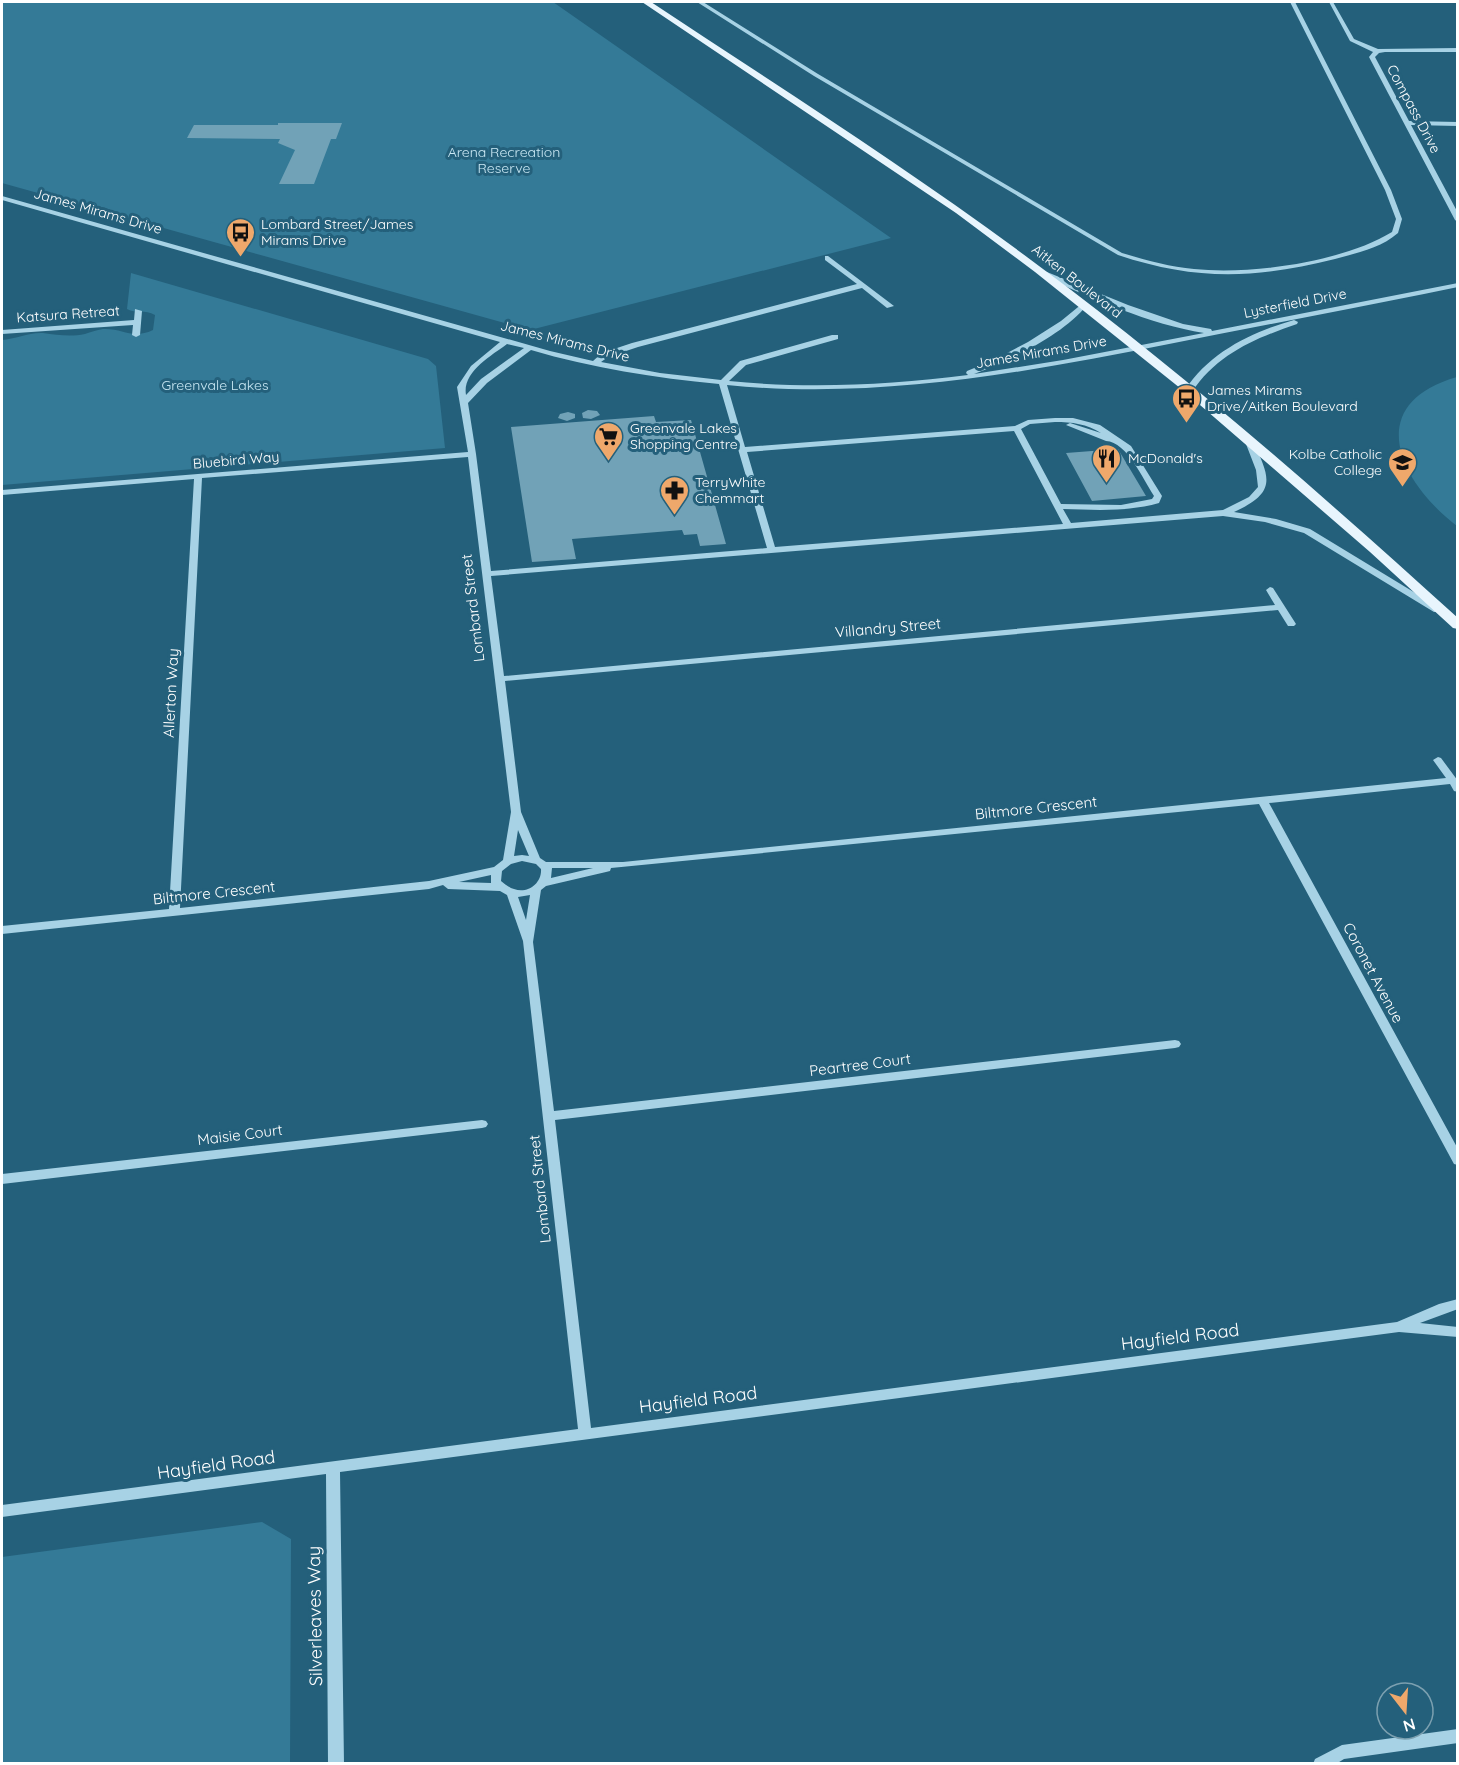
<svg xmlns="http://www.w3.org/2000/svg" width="1459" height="1765" viewBox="0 0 1459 1765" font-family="Quicksand,sans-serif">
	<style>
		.green { fill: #347a97 }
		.building { fill: #71a2b7 }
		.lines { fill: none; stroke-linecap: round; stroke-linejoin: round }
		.minor { fill: #a7d2e5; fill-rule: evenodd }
		.major { fill: #e8f5fd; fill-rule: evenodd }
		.labels { text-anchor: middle; stroke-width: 6; stroke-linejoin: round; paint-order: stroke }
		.far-street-label { font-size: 14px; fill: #fff; stroke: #24607b }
		.far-park-label { font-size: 14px; fill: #cae8f4; stroke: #24607b }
		.far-poi-label { font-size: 14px; fill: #fff; stroke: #24607b; text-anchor: start }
		.street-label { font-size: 15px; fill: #fff; stroke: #24607b }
		.near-street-label { font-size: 18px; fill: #fff; stroke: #24607b }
	</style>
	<rect width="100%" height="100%" fill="#24607b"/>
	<path class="green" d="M 2,2 L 553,2 L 891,238 L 530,330 L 2,183 Z
		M 131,273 L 428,359 L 436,366 L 445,448 L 2,485 L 2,340 C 15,339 30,332 43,333 C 57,335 71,337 85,334 C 91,332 96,330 103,329 C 123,328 132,340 153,330 L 155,315 C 145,309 136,314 127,309 Z
		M 1457,377 L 1458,377 L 1457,526 C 1399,482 1362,404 1457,377 Z
		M 262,1522 L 291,1539 L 290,1763 L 2,1763 L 2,1557 Z"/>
	<path class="building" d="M 278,123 L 342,123 L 336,139 L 331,139 L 314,184 L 279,184 L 295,150 L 278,143 L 280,139 L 187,138 L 194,125 L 278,125 Z
		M 588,410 L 597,411 L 600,415 L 591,419 L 583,418 L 582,413 Z
		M 568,412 L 575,414 L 575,418 L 567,421 L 558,418 L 560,414 Z
		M 654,416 L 656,422 L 691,420 L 726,544 L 700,546 L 697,534 L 684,535 L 682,530 L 572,539 L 576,559 L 532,562 L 511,427 Z
		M 1118,449 L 1146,496 L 1092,501 L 1066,453 Z"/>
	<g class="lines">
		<path class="minor" d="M 697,2 L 703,2 L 818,74 L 1122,253 C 1146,260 1170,267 1194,269 C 1251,275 1343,262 1392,232 L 1396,219 L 1385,190 L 1290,2 L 1295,2 L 1391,190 L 1402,219 L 1398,233 C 1381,248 1357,253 1335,259 C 1255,279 1196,281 1118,255 L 814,76 Z
			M 1329,2 L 1333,2 L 1354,39 L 1378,49 L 1458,48 L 1458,52 L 1385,52 L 1379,53 L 1375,57 L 1409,121 L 1458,122 L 1458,126 L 1411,125 L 1458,213 L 1458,222 L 1455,220 L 1369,57 L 1373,52 L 1350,41 Z
			M 2,196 L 550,351 L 593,361 L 602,353 L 632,343 L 857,284 L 825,260 L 825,256 L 828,256 L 894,306 L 887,308 L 862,288 L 638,347 L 608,357 L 601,362 L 660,373 L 721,380 L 740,361 L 832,335 L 838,335 L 838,339 L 746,365 L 729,381 C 809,389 889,385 968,375 L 966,373 L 967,371 L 994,360 L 1028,342 L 1061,321 L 1083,303 L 1087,305 C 1062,336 1010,360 974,374 L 1063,360 L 1204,333 C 1152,325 1087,297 1039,274 L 1039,270 L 1042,270 L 1128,305 L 1183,324 L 1211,329 L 1212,331 L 1458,283 L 1458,287 L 1424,294 C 1339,311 1254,327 1169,344 C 1023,373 876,400 727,385 L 745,447 L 1015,426 L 1028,420 L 1055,418 L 1073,418 L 1100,425 L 1131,446 L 1162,496 L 1159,503 C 1127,512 1096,510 1063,509 L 1071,523 L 1223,510 L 1249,497 L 1258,487 L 1256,470 L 1246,444 L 1250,442 L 1253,442 C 1272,480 1275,493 1234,512 L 1276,519 L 1310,529 L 1440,608 L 1442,610 L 1440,612 L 1434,612 L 1304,533 L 1265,522 L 1223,516 L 491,576 L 504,676 L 1275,605 L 1266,590 L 1270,587 L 1273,588 L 1296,624 L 1294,626 L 1288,626 L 1278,610 L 505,681 L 521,812 L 540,858 L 546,862 L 623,862 L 1446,778 L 1433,760 L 1438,757 L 1441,758 L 1458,781 L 1458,792 L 1454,791 L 1450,784 L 1269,803 L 1458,1149 L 1458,1165 L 1454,1164 L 1259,804 L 611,868 L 610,871 L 606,872 L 546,886 L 541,890 L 533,942 L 554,1111 L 1175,1040 L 1179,1041 L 1181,1044 L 1179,1047 L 1175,1048 L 555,1120 L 591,1428 L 1397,1322 L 1439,1304 L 1458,1299 L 1458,1309 L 1420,1323 L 1458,1327 L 1458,1337 L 1399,1332 L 340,1472 L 344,1764 L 328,1764 L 326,1474 L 2,1517 L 2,1505 L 578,1429 L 523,941 L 507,895 L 500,891 L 448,889 L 443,885 L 429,889 L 2,934 L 2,926 L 169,909 L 194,479 L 2,495 L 2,490 L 468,452 L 457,387 L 471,366 L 500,342 L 2,200 ZM 507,344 L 524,348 L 481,379 L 466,395 C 462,372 491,356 507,344 ZM 531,350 C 592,368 655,378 719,384 L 767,548 L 491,571 L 476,454 L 468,403 L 487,383 ZM 1055,422 C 1072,422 1087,424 1101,433 L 1070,423 L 1066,425 L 1106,441 C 1127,442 1143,479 1154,496 L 1152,499 L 1121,505 L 1061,504 L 1021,429 L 1030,424 ZM 1014,431 L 1063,524 L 775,547 L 747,452 ZM 468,457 L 511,812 L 503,860 L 494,867 L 429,881 L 180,908 L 202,478 ZM 518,830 L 529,856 L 522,855 L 514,856 ZM 522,861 L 536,864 L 541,869 C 542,883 528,894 514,889 C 509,888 505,884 501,881 L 502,871 L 511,864 ZM 552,868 L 593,868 L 551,878 ZM 491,875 L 491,883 L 459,882 ZM 530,895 L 526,920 L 518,897 Z
			M 135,309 L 142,311 L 140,335 L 136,337 L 132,335 L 133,325 L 2,334 L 2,330 L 134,320 Z
			M 1294,320 L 1298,322 L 1297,324 C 1256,338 1217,354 1192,392 L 1186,392 L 1185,390 C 1210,352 1252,332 1294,320 Z
			M 482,1120 L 486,1121 L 488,1124 L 486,1127 L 482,1128 L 2,1184 L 2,1174 Z
			M 1458,1729 L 1458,1743 L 1344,1759 L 1336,1764 L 1313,1764 L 1315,1759 L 1342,1745 Z"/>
		<path class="major" d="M 642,2 L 651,2 C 781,88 914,172 1039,266 C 1185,374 1323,496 1458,618 L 1458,629 L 1453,628 L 1370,552 L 1185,392 L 1035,272 L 956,213 Z"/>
	</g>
	<defs>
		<symbol id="bus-pin" viewBox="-11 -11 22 30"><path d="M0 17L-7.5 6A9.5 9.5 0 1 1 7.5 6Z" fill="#efa86b" stroke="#24607b"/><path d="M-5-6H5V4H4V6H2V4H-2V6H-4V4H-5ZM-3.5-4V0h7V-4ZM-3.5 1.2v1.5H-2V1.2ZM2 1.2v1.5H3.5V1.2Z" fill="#111"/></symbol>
		<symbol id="supermarket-pin" viewBox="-11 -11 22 30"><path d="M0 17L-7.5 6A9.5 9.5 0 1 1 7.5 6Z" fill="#efa86b" stroke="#24607b"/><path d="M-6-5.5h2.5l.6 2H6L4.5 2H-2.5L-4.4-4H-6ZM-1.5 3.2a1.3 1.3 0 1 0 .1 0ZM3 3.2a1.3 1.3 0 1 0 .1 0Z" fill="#111"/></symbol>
		<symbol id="restaurant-pin" viewBox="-11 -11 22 30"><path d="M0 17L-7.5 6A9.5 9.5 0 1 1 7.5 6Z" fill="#efa86b" stroke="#24607b"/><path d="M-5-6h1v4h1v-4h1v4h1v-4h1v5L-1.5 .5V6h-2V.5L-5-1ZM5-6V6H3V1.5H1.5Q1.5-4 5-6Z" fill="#111"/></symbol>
		<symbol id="school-pin" viewBox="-11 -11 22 30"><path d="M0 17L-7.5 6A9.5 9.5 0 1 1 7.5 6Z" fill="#efa86b" stroke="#24607b"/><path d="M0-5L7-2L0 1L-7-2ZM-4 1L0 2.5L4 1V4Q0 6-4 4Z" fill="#111"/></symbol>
		<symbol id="pharmacy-pin" viewBox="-11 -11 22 30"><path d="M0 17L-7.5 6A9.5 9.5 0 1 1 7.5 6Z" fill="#efa86b" stroke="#24607b"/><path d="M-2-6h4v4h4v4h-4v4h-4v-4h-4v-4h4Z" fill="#111"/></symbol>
	</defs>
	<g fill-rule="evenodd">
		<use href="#bus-pin" x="224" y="216" width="33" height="45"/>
		<use href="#bus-pin" x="1170" y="382" width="33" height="45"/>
		<use href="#supermarket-pin" x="592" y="420" width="33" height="45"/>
		<use href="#restaurant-pin" x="1090" y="442" width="33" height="45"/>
		<use href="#school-pin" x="1386" y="446" width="33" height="45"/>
		<use href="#pharmacy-pin" x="658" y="474" width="33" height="45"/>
	</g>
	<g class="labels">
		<g class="far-street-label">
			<text transform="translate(1414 109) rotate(62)" y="5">Compass Drive</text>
			<text transform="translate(98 211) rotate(16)" y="5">James Mirams Drive</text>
			<text transform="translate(1077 281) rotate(38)" y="5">Aitken Boulevard</text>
			<text transform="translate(1295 303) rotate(-11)" y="5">Lysterfield Drive</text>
			<text transform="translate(68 314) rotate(-4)" y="5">Katsura Retreat</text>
			<text transform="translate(565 341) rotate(14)" y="5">James Mirams Drive</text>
			<text transform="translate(1041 352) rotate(-10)" y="5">James Mirams Drive</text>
			<text transform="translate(236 460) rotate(-5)" y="5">Bluebird Way</text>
		</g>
		<g class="far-park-label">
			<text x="504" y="157">Arena Recreation<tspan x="504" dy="16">Reserve</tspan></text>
			<text x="215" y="390">Greenvale Lakes</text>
		</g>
		<g class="far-poi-label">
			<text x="261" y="229">Lombard Street/James<tspan x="261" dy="16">Mirams Drive</tspan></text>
			<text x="1207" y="395">James Mirams<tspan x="1207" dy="16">Drive/Aitken Boulevard</tspan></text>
			<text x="630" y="433">Greenvale Lakes<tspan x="630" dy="16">Shopping Centre</tspan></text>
			<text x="1382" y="459" text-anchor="end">Kolbe Catholic<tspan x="1382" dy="16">College</tspan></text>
			<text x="1128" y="463">McDonald's</text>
			<text x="695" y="487">TerryWhite<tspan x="695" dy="16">Chemmart</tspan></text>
		</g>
		<g class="street-label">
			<text transform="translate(473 608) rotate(-97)" y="5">Lombard Street</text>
			<text transform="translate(888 628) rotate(-5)" y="5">Villandry Street</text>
			<text transform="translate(171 693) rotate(-87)" y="5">Allerton Way</text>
			<text transform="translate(1036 808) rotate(-6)" y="5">Biltmore Crescent</text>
			<text transform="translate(214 893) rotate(-6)" y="5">Biltmore Crescent</text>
			<text transform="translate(1373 973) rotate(62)" y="5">Coronet Avenue</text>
			<text transform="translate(860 1065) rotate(-7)" y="5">Peartree Court</text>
			<text transform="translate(240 1135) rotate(-7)" y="5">Maisie Court</text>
			<text transform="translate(540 1189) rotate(-96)" y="5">Lombard Street</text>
		</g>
		<g class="near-street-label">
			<text transform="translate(1180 1337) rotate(-7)" y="6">Hayfield Road</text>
			<text transform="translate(698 1400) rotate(-7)" y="6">Hayfield Road</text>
			<text transform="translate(216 1465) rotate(-8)" y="6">Hayfield Road</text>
			<text transform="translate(315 1616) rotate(-91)" y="6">Silverleaves Way</text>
		</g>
	</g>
	<rect width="1459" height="1765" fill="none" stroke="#ffffff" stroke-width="6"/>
	<g transform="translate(1405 1711) rotate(163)"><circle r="28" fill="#24607b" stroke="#7ca0b0" stroke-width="1.5"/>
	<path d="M0-4.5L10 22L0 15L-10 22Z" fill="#efa86b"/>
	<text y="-9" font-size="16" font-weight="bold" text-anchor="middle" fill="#ffffff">N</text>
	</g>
</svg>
